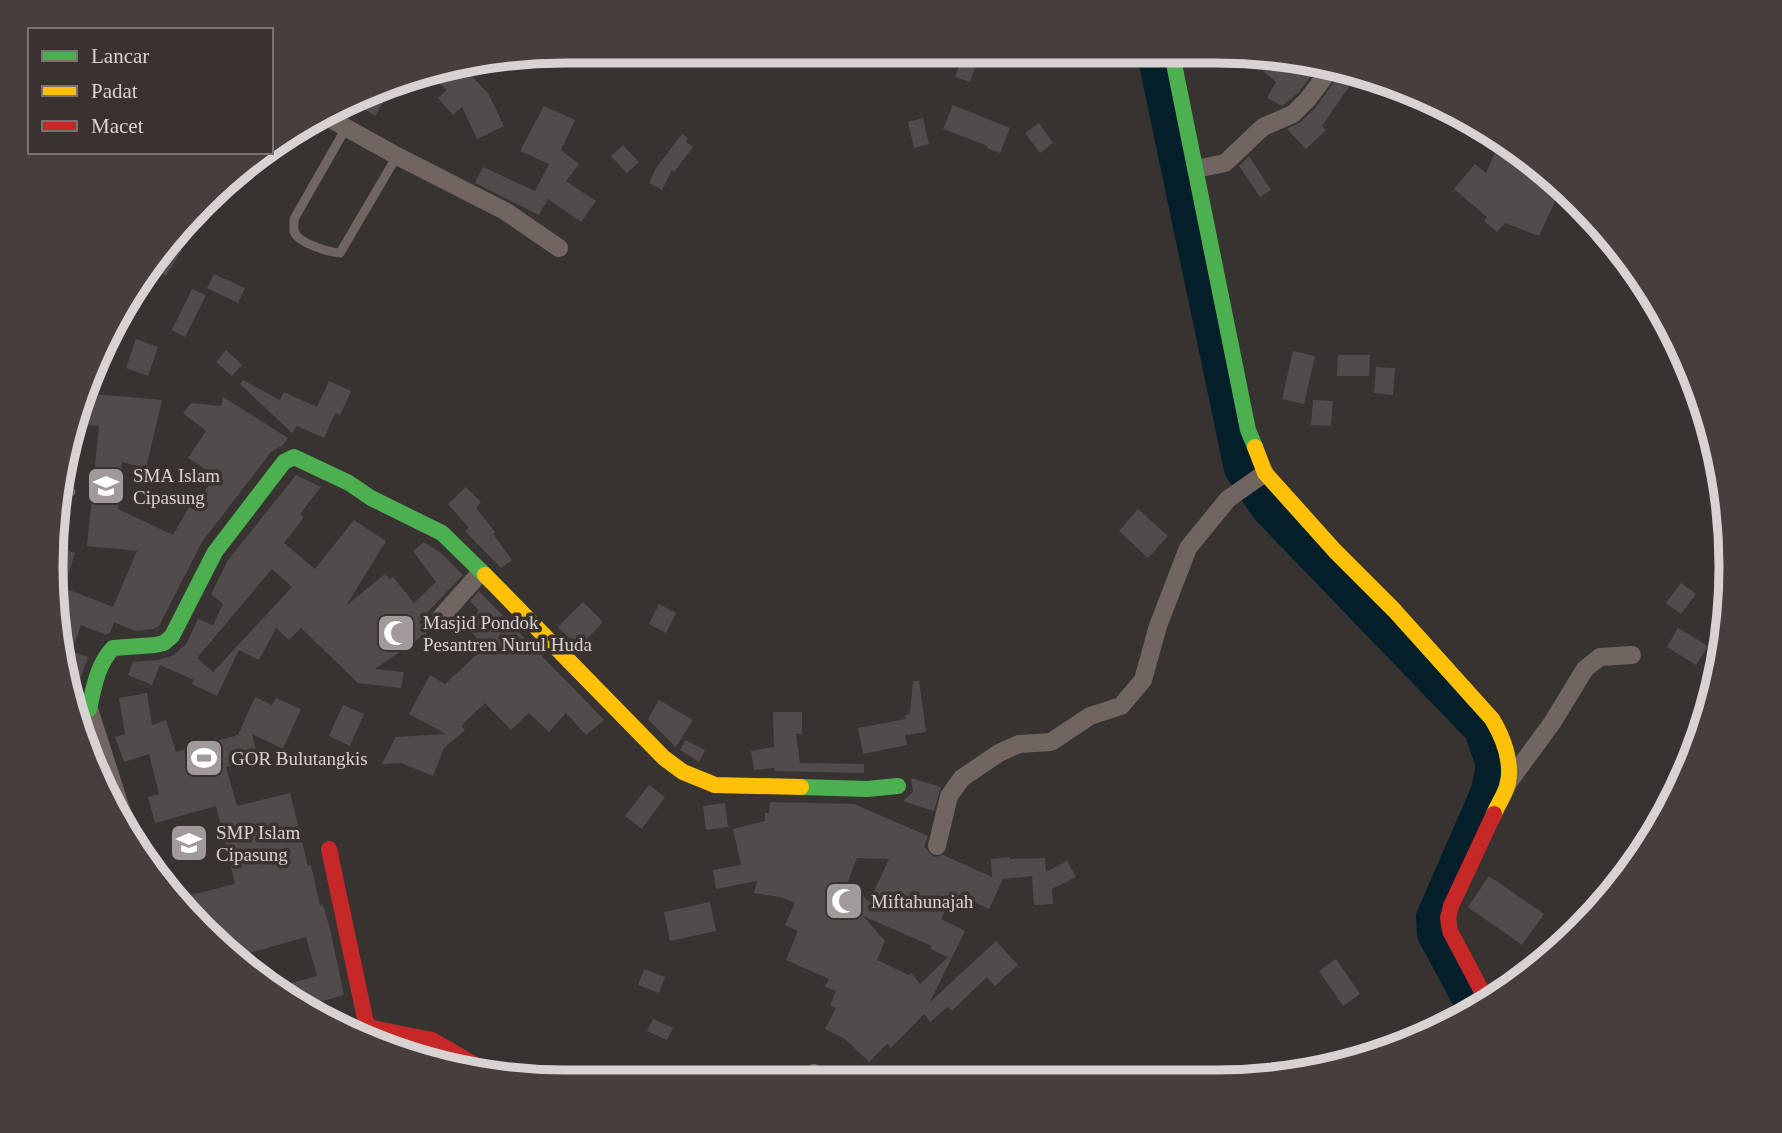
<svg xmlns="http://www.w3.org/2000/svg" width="1782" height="1133" viewBox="0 0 1782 1133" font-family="'Times New Roman',serif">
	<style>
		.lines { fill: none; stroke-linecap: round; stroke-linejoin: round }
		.river { stroke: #051f2a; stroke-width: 32 }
		.building { fill: #504c4b; fill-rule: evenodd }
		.lane { stroke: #716561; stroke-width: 9 }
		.street { stroke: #716561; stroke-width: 18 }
		.fast { stroke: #4caf50; stroke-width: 16 }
		.slow { stroke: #ffc107; stroke-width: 16 }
		.jam { stroke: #c62828; stroke-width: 16 }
		.labels { text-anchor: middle; stroke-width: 7; stroke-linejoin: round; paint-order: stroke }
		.poi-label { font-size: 19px; fill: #d8d3d2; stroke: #39322f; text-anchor: start }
		.rim { fill: none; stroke: #d8d3d2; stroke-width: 9 }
	</style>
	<rect width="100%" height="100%" fill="#373331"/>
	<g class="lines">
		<path class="river" d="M 1153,54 L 1240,469 L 1267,509 L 1480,730 L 1492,765 L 1487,791 L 1432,917 L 1433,934 L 1475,1012"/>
	</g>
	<path class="building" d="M 1245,55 L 1282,55 L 1319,65 L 1299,92 L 1282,106 L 1267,98 L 1276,82 Z
		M 963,56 L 977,62 L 970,82 L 955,77 Z
		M 464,68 L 488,93 L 504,126 L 477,139 L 462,107 L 453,115 L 438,98 L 447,90 L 427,74 Z
		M 1342,71 L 1357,75 L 1322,126 L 1326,130 L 1306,149 L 1287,129 L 1301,122 L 1316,107 Z
		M 397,80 L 375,116 L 352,102 Z
		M 953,105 L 1010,128 L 1000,153 L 987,148 L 988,146 L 943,129 Z
		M 544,106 L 575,120 L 561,150 L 579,164 L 566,181 L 596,201 L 581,222 L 548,199 L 539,215 L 475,183 L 483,167 L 535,191 L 549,164 L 520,151 Z
		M 923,118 L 929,144 L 914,148 L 908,122 Z
		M 1039,123 L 1053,143 L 1040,153 L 1025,133 Z
		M 682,134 L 688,138 L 686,142 L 693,147 L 674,172 L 672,170 L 662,190 L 649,183 L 656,168 Z
		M 623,145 L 639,162 L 627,173 L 611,156 Z
		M 1497,149 L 1527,162 L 1523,172 L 1559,193 L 1539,236 L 1505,223 L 1497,232 L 1484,221 L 1487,217 L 1454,189 L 1475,164 L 1486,173 Z
		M 1249,156 L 1271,190 L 1260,197 L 1239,166 Z
		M 169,242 L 182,250 L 166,276 L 151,267 Z
		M 214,274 L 245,288 L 238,303 L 207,288 Z
		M 192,289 L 206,295 L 185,337 L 172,330 Z
		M 136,339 L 158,347 L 148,376 L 126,368 Z
		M 226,350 L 242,365 L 232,376 L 216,362 Z
		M 1293,351 L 1315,356 L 1304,404 L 1282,399 Z
		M 1338,355 L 1370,355 L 1369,376 L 1337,376 Z
		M 1376,367 L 1395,368 L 1393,395 L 1374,393 Z
		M 94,372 L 93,394 L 162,400 L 146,468 L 122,462 L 118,509 L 173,535 L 189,507 L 193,509 L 215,476 L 188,458 L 206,431 L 183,413 L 191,403 L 221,406 L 223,397 L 288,438 L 283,445 L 271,452 L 202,542 L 159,626 L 153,629 L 135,631 L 114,622 L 110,633 L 106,635 L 81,625 L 72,651 L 88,657 L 78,685 L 66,680 L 51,566 L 54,547 L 75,553 L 64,588 L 113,607 L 137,551 L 87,546 L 99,426 L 74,424 L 78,400 Z
		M 243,380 L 280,400 L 284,392 L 317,407 L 329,381 L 351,391 L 340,415 L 335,413 L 324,438 L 297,426 L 292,433 L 240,384 Z
		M 1313,400 L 1333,401 L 1331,426 L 1311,425 Z
		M 296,475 L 321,487 L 300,514 L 304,517 L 284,543 L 315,569 L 354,520 L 386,541 L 346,606 L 385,574 L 390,579 L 393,577 L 414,603 L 436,582 L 413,551 L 424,542 L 441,553 L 463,575 L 419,621 L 427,633 L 375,669 L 404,672 L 401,688 L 358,683 L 301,628 L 289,640 L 276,628 L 259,660 L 239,650 L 217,696 L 192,684 L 194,680 L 160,665 L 152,685 L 128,675 L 133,662 L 158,660 L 174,655 L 186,644 L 198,619 L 213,625 L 223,604 L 211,594 L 228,560 ZM 272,569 L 292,587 L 213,672 L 197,658 Z
		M 466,487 L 481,502 L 476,508 L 495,532 L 493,534 L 512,560 L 501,568 L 465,531 L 469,528 L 448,504 Z
		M 1138,509 L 1168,536 L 1148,558 L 1119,531 Z
		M 1681,583 L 1696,594 L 1681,614 L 1666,603 Z
		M 479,591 L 604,720 L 586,735 L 566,713 L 549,732 L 529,713 L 511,730 L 485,703 L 461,726 L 465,730 L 444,748 L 433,776 L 401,763 L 382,764 L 396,737 L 446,734 L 409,714 L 430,675 L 445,684 L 485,647 L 464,624 L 479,611 L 470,601 Z
		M 583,602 L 603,622 L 582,644 L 580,643 L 577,646 L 558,627 Z
		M 659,604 L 676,613 L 666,633 L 649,624 Z
		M 1678,628 L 1708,646 L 1696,665 L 1667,647 Z
		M 913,681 L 919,681 L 926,732 L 905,735 L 907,745 L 863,754 L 858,728 L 906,719 L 905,715 L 910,714 Z
		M 147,693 L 152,725 L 166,720 L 176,752 L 238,735 L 255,697 L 272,705 L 276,698 L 301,709 L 283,749 L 252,734 L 258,758 L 226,767 L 237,806 L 290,793 L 308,866 L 311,865 L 320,906 L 323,905 L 330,929 L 344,995 L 305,1006 L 273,988 L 317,976 L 306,937 L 235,957 L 179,898 L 235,884 L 216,806 L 155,823 L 148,797 L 159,794 L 149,754 L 124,762 L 115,737 L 125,734 L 119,698 Z
		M 659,700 L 693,720 L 676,747 L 648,719 Z
		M 343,705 L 364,714 L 350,746 L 329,736 Z
		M 773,712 L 802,712 L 802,734 L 796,734 L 800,763 L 864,764 L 864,773 L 774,771 L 775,768 L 754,770 L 751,751 L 774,747 Z
		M 685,740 L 705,750 L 699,762 L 680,750 Z
		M 911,778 L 941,787 L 934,811 L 903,801 L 913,792 Z
		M 649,785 L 665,797 L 642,829 L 625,816 Z
		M 770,802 L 854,804 L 928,836 L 924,847 L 934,857 L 943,855 L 992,877 L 991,859 L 1010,857 L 1010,859 L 1045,858 L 1046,872 L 1067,861 L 1076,877 L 1052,889 L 1053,904 L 1034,905 L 1032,876 L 1003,879 L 989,909 L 954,893 L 941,919 L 965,931 L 930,1002 L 996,941 L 1018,965 L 995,986 L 987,977 L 952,1011 L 948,1007 L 930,1022 L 924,1014 L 891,1048 L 887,1044 L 869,1062 L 845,1039 L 825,1029 L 836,1008 L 830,1005 L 836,991 L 825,987 L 829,979 L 786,960 L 798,931 L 785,925 L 795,903 L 780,897 L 754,893 L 757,881 L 716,889 L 713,870 L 741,865 L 733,829 L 765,821 L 765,813 L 769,813 ZM 857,858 L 889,859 L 869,902 L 848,881 ZM 863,916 L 932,946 L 930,949 L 948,957 L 920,984 L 911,973 L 909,975 L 877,960 L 885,941 Z
		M 725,803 L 728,827 L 706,830 L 703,806 Z
		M 1489,876 L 1544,914 L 1522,945 L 1468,907 Z
		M 710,902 L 716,931 L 670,941 L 664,912 Z
		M 1336,959 L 1360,994 L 1343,1006 L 1319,971 Z
		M 644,969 L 665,977 L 659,993 L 638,985 Z
		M 653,1019 L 673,1028 L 667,1040 L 647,1031 Z"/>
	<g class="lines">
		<path class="lane" d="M 346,128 L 294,219 C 294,220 294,229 294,231 C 297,243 328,252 340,253 L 397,156
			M 63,491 L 71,492"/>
		<path class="street" d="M 325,116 L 397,156 L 505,211 L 559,248
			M 1196,169 L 1225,163 L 1263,127 L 1293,114 L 1308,99 L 1331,68
			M 441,617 L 481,572
			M 69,703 L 89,709 L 128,831
			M 1508,783 L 1552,723 L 1585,669 L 1600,657 L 1632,655
			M 937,846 L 949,796 L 962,778 L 999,753 L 1019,744 L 1051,742 L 1090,716 L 1121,706 L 1143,680 L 1158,626 L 1188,548 L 1228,499 L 1265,473
			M 807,1079 L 814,1073"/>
		<path class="fast" d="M 1172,54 L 1248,430 L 1255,447
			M 89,709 C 94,687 97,665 113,648 L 155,645 L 164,643 L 172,636 L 215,552 L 284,462 L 294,457 L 349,483 L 371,498 L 442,533 L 485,575
			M 801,787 L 867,789 L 898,786"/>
		<path class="slow" d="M 1255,447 L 1265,473 L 1335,551 L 1394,610 L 1492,719 C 1503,737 1512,761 1508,783 C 1506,793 1498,804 1494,814
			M 485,575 L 664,758 L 683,772 L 715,785 L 801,787"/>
		<path class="jam" d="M 329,849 L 366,1023 L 372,1028 L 432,1040 L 494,1076
			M 1488,1003 L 1450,931 L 1448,918 L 1451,906 L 1494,814"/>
	</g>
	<defs>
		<symbol id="school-square" viewBox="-11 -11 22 22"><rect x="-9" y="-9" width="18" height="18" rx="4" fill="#a09b9a" stroke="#39322f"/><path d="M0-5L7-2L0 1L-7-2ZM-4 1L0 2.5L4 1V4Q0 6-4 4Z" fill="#fff"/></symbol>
		<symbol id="mosque-square" viewBox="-11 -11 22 22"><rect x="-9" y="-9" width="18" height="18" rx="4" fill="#a09b9a" stroke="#39322f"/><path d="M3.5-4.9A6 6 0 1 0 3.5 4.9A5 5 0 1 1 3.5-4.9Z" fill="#fff"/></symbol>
		<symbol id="stadium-square" viewBox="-11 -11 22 22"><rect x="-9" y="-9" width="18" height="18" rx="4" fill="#a09b9a" stroke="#39322f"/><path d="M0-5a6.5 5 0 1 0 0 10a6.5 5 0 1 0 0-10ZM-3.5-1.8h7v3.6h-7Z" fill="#fff"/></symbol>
	</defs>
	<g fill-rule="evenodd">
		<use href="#school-square" x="84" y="464" width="44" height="44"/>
		<use href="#mosque-square" x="374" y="611" width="44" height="44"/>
		<use href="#stadium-square" x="182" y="736" width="44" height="44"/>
		<use href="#school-square" x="167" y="821" width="44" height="44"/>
		<use href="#mosque-square" x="822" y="879" width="44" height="44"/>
	</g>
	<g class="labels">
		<g class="poi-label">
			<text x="133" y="482">SMA Islam<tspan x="133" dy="22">Cipasung</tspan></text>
			<text x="423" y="629">Masjid Pondok<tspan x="423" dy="22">Pesantren Nurul Huda</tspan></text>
			<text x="231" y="765">GOR Bulutangkis</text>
			<text x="216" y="839">SMP Islam<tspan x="216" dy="22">Cipasung</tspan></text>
			<text x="871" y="908">Miftahunajah</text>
		</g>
	</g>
	<path d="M0 0H1782V1133H0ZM566 63H1216A503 503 0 0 1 1719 566V567A503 503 0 0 1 1216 1070H566A503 503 0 0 1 63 567V566A503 503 0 0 1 566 63Z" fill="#463f3c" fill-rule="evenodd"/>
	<path class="rim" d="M566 63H1216A503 503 0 0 1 1719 566V567A503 503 0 0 1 1216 1070H566A503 503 0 0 1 63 567V566A503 503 0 0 1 566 63Z"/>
	<rect x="28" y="28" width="245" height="126" fill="#39322f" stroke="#797270" stroke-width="2"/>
	<rect x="42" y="51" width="35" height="10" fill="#4caf50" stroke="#797270" stroke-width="2"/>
	<text x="91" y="63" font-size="21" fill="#d8d3d2">Lancar</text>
	<rect x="42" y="86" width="35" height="10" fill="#ffc107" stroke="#797270" stroke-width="2"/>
	<text x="91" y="98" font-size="21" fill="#d8d3d2">Padat</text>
	<rect x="42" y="121" width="35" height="10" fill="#c62828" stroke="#797270" stroke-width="2"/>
	<text x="91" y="133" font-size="21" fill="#d8d3d2">Macet</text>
</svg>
